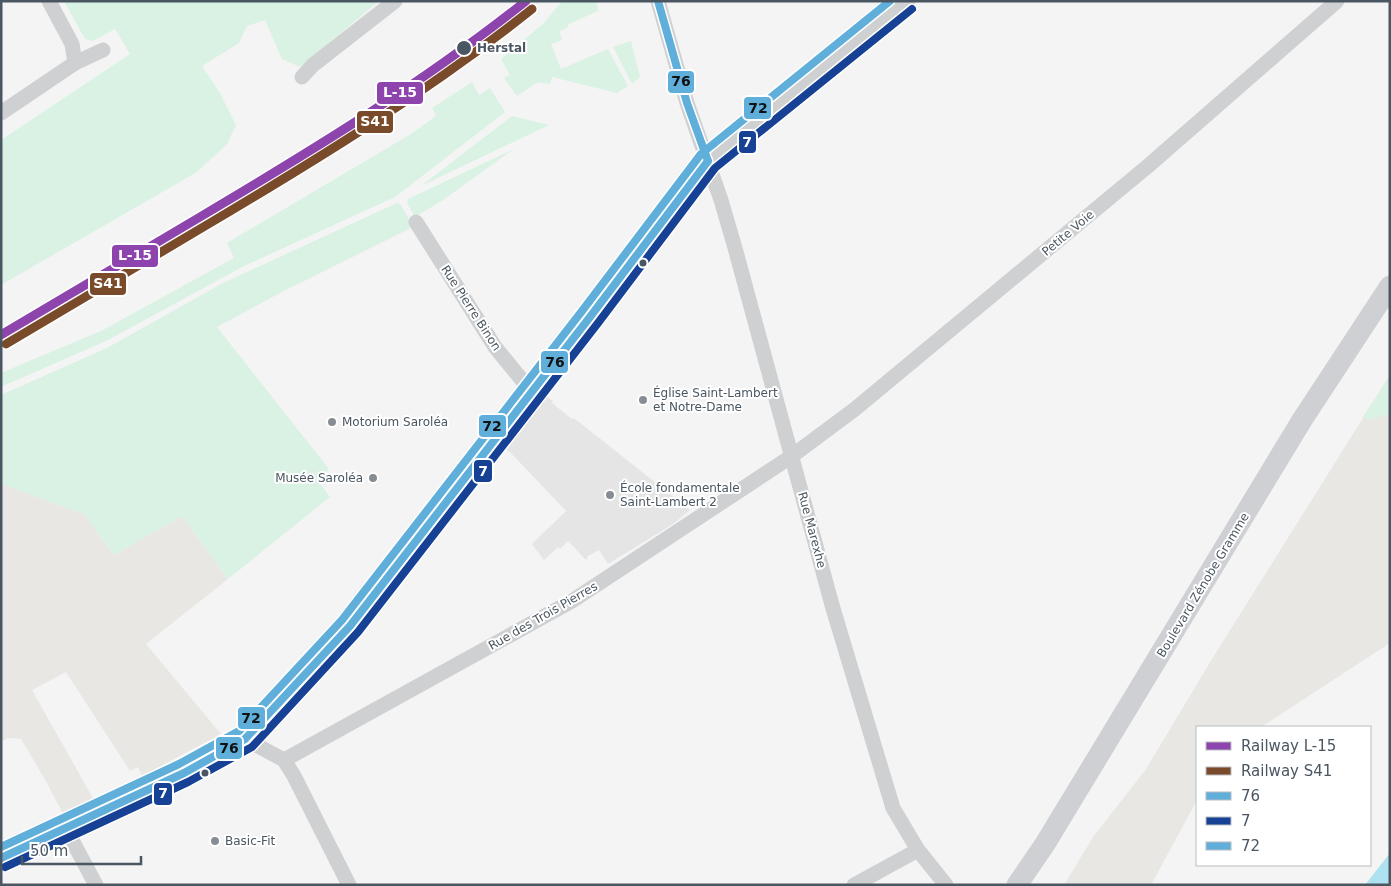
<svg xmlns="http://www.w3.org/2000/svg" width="1391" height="886" viewBox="0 0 1391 886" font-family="'DejaVu Sans',sans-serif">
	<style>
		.commercial { fill: #e8e7e3 }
		.education { fill: #e6e5e6 }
		.green { fill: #d9f2e3 }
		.water { fill: #aee2f0 }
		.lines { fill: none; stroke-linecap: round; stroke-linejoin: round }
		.minor { stroke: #ced0d2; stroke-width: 15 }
		.tertiary { stroke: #ced0d2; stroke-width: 19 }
		.secondary { stroke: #ced0d4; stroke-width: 21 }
		.bus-1-casing { stroke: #fff; stroke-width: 11 }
		.bus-2-casing { stroke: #fff; stroke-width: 11 }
		.bus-3-casing { stroke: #fff; stroke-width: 11 }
		.bus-1 { stroke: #60afdb; stroke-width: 8 }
		.bus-2 { stroke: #164194; stroke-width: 8 }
		.bus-3 { stroke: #60afdb; stroke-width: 8 }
		.rail-1-casing { stroke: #fff; stroke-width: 12 }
		.rail-2-casing { stroke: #fff; stroke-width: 12 }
		.rail-1 { stroke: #8e44ad; stroke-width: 9 }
		.rail-2 { stroke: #7a4b2a; stroke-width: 9 }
		.stop-dot { fill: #4a5661; stroke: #fff; stroke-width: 2 }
		.poi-dot { fill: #868d94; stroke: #fff; stroke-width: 2 }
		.labels { text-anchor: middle; stroke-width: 4; stroke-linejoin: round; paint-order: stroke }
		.stop-label { font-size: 12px; font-weight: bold; fill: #4a5661; stroke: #fff; text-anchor: start }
		.street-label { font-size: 12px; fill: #4a5661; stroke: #fff }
		.poi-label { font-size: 12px; fill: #4a5661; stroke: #fff; text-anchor: start }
		.line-badge { stroke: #fff; stroke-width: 2 }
		.badge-label { font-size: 14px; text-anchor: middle; font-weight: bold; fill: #fff }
		.pale-badge-label { font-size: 14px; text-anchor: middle; font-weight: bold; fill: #111 }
	</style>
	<rect width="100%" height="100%" fill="#f4f4f4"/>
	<path class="commercial" d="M 1390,375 L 1390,643 L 1261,727 L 1197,727 L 1197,800 L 1151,885 L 1064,885 L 1093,837 L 1146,769 L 1212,659 Z
		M 1,484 L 84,514 L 114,555 L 182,516 L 228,579 L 146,644 L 221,734 L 142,776 L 138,767 L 130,771 L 66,672 L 32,690 L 94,800 L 63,814 L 47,783 L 21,739 L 8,738 L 1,742 Z"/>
	<path class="education" d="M 545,395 L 553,401 L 552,403 L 572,419 L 573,418 L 579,422 L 690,510 L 673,524 L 608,564 L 599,550 L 588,556 L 586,560 L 568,541 L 560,549 L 558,547 L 544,560 L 532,544 L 566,511 L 506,448 Z"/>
	<path class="green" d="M 64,1 L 379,1 L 300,67 L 282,59 L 265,20 L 247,26 L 239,43 L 202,66 L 220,93 L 236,125 L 227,144 L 197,172 L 1,285 L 1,140 L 130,54 L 115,29 L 93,41 L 85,39 Z
		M 562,1 L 597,1 L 598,11 L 569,24 L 567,28 L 559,31 L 562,40 L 551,44 L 561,69 L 608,49 L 628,86 L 617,93 L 552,77 L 550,84 L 538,82 L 517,96 L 504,78 L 510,75 L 501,59 L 544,23 Z
		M 631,41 L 640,77 L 632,84 L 613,47 Z
		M 472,82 L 479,95 L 490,88 L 505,112 L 395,197 L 244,266 L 108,340 L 1,387 L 1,373 L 101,331 L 234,258 L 227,243 L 411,134 L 436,116 L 432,108 Z
		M 512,116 L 549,125 L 421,186 Z
		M 514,149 L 443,200 L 415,217 L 407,203 L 408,199 Z
		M 397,203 L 401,205 L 413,227 L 282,292 L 217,327 L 329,469 L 318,481 L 330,497 L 228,579 L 182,516 L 114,555 L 84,514 L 1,484 L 1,395 L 107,348 L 223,283 Z
		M 1390,375 L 1390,414 L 1368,420 L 1363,417 Z"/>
	<path class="water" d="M 1390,853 L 1390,885 L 1365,885 Z"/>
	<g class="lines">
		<path class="minor" d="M 658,1 L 687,103 L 721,200 L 735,248 L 832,605 L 893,808 L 918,850 L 946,885
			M 75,63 L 103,50
			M 302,77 L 313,65 L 395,1
			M 1,113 L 75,63 L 72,44 L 49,1
			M 416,222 L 495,347 L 531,391
			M 245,739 L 284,760 L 294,776 L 349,885
			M 284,760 L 572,601 L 792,456 L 855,409 L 1148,166 L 1337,1
			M 66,829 L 96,885
			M 854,885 L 918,850"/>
		<path class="tertiary" d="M 1,858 L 184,773 L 245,739 L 350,626 L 590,317 L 708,161 L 906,1"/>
		<path class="secondary" d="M 1017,885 L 1045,844 L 1302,420 L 1390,286"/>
		<defs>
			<path id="bus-1" d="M 658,1 L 687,103 L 708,161
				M 1,858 L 184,773 L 245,739 L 350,626 L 590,317 L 708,161"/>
			<path id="bus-2" d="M 5,867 L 188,782 L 252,747 L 358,632 L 598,323 L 715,168 L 912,9"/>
			<path id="bus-3" d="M 1,847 L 179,764 L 239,731 L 342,620 L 582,311 L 701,154 L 890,1"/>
		</defs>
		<use href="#bus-1" class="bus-1-casing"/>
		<use href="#bus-2" class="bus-2-casing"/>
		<use href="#bus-3" class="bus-3-casing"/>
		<use href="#bus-1" class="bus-1"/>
		<use href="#bus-2" class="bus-2"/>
		<use href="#bus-3" class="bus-3"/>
		<defs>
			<path id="rail-1" d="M 1,335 C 68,296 134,256 200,217 C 313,150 423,83 526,1"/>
			<path id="rail-2" d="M 6,344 C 72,305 139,265 205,226 C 318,159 429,91 532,9"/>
		</defs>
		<use href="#rail-1" class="rail-1-casing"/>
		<use href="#rail-2" class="rail-2-casing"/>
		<use href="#rail-1" class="rail-1"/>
		<use href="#rail-2" class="rail-2"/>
	</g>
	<g class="stop-dot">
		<circle cx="464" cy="48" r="8"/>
		<circle cx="643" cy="263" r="4.5"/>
		<circle cx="205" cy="773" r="4.5"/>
	</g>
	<g class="poi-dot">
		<circle cx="643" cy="400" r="5"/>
		<circle cx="332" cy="422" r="5"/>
		<circle cx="373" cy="478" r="5"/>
		<circle cx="610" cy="495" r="5"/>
		<circle cx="215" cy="841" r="5"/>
	</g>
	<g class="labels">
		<g class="stop-label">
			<text x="477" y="52">Herstal</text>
		</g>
		<g class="street-label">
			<text transform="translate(1068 233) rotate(-40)" y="4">Petite Voie</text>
			<text transform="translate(471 308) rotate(57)" y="4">Rue Pierre Binon</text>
			<text transform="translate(812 530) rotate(75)" y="4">Rue Marexhe</text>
			<text transform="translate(1203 585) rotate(-59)" y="4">Boulevard Zénobe Gramme</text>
			<text transform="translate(543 616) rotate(-30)" y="4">Rue des Trois Pierres</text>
		</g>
		<g class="poi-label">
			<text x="653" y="397">Église Saint-Lambert<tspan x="653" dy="14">et Notre-Dame</tspan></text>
			<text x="342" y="426">Motorium Saroléa</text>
			<text x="363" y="482" text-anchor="end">Musée Saroléa</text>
			<text x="620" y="492">École fondamentale<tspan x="620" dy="14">Saint-Lambert 2</tspan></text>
			<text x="225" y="845">Basic-Fit</text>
		</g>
	</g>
	<g class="line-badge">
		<rect x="667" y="70" width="28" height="24" rx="5" fill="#60afdb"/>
		<rect x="376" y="81" width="48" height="24" rx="5" fill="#8e44ad"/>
		<rect x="743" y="96" width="29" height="24" rx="5" fill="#60afdb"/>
		<rect x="356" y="110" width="38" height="24" rx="5" fill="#7a4b2a"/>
		<rect x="738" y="130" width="19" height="24" rx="5" fill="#164194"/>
		<rect x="111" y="244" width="48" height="24" rx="5" fill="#8e44ad"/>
		<rect x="89" y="272" width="38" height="24" rx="5" fill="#7a4b2a"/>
		<rect x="540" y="350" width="29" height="24" rx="5" fill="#60afdb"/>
		<rect x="478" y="414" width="29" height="24" rx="5" fill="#60afdb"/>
		<rect x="473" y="459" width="20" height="24" rx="5" fill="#164194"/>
		<rect x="237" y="706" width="29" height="24" rx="5" fill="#60afdb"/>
		<rect x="215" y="736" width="28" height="24" rx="5" fill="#60afdb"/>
		<rect x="153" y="782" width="20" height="24" rx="5" fill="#164194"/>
	</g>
	<g class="badge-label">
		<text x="400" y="97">L-15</text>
		<text x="375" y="126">S41</text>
		<text x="747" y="147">7</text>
		<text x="135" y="260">L-15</text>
		<text x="108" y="288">S41</text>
		<text x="483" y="476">7</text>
		<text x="163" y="798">7</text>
	</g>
	<g class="pale-badge-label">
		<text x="681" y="86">76</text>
		<text x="758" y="113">72</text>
		<text x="555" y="367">76</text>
		<text x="492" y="431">72</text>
		<text x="251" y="723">72</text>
		<text x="229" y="753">76</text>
	</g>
	<rect width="1391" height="886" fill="none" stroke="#4a5661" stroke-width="5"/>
	<rect x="1196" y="726" width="175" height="140" fill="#ffffff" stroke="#b7bbc0"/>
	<rect x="1206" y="742" width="25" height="8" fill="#8e44ad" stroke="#b7bbc0"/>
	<text x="1241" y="751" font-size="15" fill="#4a5661">Railway L-15</text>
	<rect x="1206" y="767" width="25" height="8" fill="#7a4b2a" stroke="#b7bbc0"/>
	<text x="1241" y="776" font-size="15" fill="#4a5661">Railway S41</text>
	<rect x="1206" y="792" width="25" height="8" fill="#60afdb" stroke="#b7bbc0"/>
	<text x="1241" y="801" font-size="15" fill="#4a5661">76</text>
	<rect x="1206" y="817" width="25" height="8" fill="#164194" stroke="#b7bbc0"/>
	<text x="1241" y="826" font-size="15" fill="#4a5661">7</text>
	<rect x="1206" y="842" width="25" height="8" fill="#60afdb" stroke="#b7bbc0"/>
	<text x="1241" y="851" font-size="15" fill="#4a5661">72</text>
	<path d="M22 856v8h119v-8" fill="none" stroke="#4a5661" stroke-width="2.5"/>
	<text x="30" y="856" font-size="15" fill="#4a5661" stroke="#ffffff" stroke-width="4" paint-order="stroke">50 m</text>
</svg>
